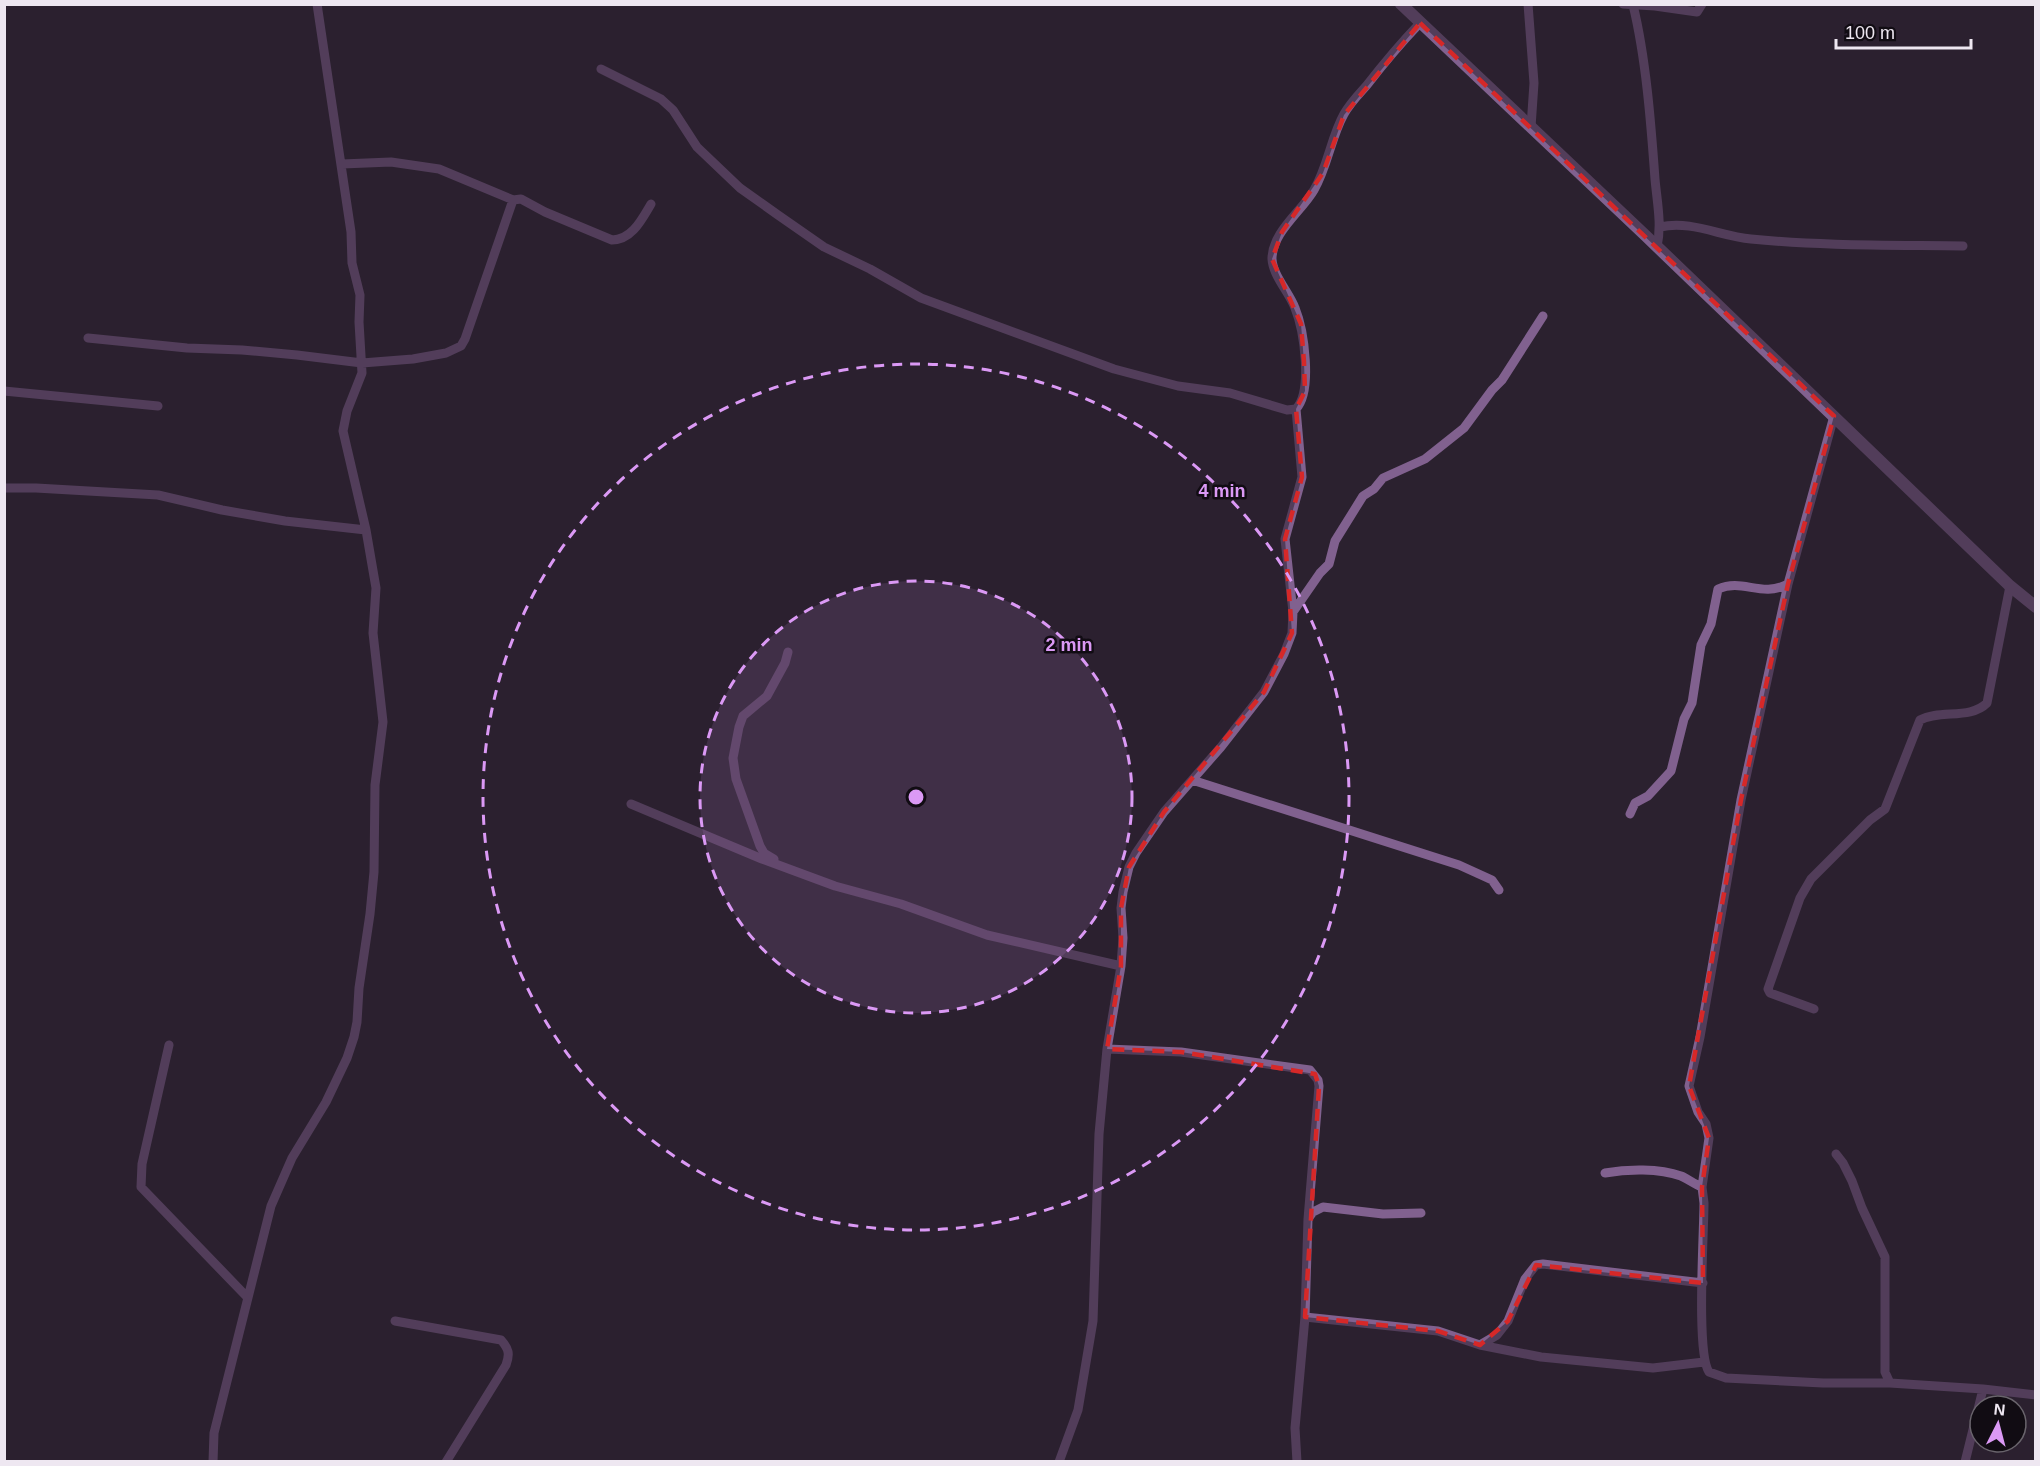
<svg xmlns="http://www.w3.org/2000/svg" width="2040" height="1466" viewBox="0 0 2040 1466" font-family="Helvetica,sans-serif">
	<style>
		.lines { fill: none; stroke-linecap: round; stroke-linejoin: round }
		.minor { stroke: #81618f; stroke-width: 9 }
		.tertiary { stroke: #81618f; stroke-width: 12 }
		.marked { fill: none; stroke: #d62828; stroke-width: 4.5; stroke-dasharray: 12 8; stroke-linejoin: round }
		.ring { fill: none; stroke: #db99f5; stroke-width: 3; stroke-dasharray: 10 8 }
		.centre { fill: #db99f5; stroke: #110c13; stroke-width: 3 }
		.ring-label { font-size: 18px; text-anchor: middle; font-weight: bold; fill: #db99f5; stroke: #110c13; stroke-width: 5; stroke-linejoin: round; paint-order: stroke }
	</style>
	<rect width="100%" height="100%" fill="#2b212f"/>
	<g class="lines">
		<path class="minor" d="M 1528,4 L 1534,83 L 1531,127
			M 1623,4 L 1655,6 L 1697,12 L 1702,4
			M 1633,5 C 1646,58 1651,124 1655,179 C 1657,202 1662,224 1657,247
			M 601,69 L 661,99 L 673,110 L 697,147 L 740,188 L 778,215 L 824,247 L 870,269 L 921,298 L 1114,369 L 1178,386 L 1230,393 L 1287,410 L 1296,409
			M 342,164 L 391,162 L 439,169 L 513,200
			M 1660,227 C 1691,220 1720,236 1751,239 C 1821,246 1893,245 1963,246
			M 88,338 L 187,348 L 242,350 L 297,355 L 362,363 L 413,359 L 446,353 L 461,346 L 465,339 L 513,200 L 521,199 L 545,212 L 612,240 C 632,240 642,219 651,204
			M 4,391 L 158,406
			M 4,488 L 36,488 L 158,495 L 222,510 L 285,521 L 366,530
			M 1293,612 L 1320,573 L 1329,564 L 1335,541 L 1363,496 L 1374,489 L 1383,478 L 1425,459 L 1464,428 L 1492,390 L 1502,380 L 1543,316
			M 1192,780 L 1459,865 L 1492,880 L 1499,890
			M 631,804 L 762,859 L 835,886 L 901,904 L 987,935 L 1121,966
			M 1630,814 L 1635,803 L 1648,796 L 1671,771 L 1684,719 L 1692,703 L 1701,645 L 1711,624 L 1718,589 C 1743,578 1761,598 1788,584 L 1834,416
			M 774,859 L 764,853 L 760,846 L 736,779 L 733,758 L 739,727 L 743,716 L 767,696 L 785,663 L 788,652
			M 1814,1009 L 1770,993 L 1768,989 L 1800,898 L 1811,879 L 1870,820 L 1885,809 L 1920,720 C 1940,709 1970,720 1987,703 L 2010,586
			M 169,1045 L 142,1164 L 141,1187 L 248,1298
			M 1107,1049 L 1181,1052 L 1310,1070 L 1318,1080 L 1319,1086 L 1308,1219
			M 1836,1154 L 1843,1163 L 1852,1181 L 1862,1208 L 1885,1257 L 1885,1372 L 1890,1383
			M 1605,1173 C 1627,1169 1659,1168 1681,1176 C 1688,1179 1694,1184 1702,1187 L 1704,1203 C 1704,1233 1696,1353 1709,1372 L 1726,1378 L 1823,1383 L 1890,1383 L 1983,1389 L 2036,1395
			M 1702,1187 L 1709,1138 L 1706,1124 L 1698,1112 L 1689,1086 L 1700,1037 L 1741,800 L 1788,584
			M 1305,1317 L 1438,1331 L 1480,1345 L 1541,1357 L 1653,1368 L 1704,1362
			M 395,1321 L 501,1340 C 509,1349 510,1354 506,1365 L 446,1462
			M 1480,1345 L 1497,1335 L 1508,1321 L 1525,1279 L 1536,1265 L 1543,1264 L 1703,1283
			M 213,1462 L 214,1433 L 271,1206 L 292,1158 L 326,1102 L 347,1058 L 354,1037 L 357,1022 L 359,988 L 370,914 L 374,872 L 375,785 L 383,722 L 373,633 L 376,588 L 366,530 L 343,431 L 347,411 L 362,373 L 359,322 L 360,295 L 352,263 L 351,232 L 317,4
			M 1059,1462 L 1078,1410 L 1093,1321 L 1099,1134 L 1107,1049 L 1121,966 L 1123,938 L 1121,908 L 1123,892 L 1129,867 L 1136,853 L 1164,812 L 1221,747 L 1264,692 L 1284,654 L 1292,633 L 1293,612 L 1285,539 L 1302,477 L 1296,409 C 1313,391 1304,330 1295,308 C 1289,292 1273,276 1272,259 C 1272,232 1302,211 1314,190 C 1328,166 1331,137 1344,114 C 1350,103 1359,94 1367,85 C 1384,63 1401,43 1420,23
			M 1297,1462 L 1295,1428 L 1305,1317 L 1308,1219 L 1313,1212 L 1323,1207 L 1383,1214 L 1421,1213
			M 1965,1462 L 1983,1389"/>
		<path class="tertiary" d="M 1401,4 L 1646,236 L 2010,586 L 2036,607"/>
	</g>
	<path d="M0 0H2040V1466H0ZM 1420,23 L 1834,416 L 1788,584 L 1741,800 L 1689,1086 L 1709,1138 L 1702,1187 L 1703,1283 L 1536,1265 L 1508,1321 L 1480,1345 L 1438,1331 L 1305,1317 L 1319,1086 L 1315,1074 L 1181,1052 L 1107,1049 L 1121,966 L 1121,908 L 1129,867 L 1164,812 L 1264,692 L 1292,633 L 1285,539 L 1302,477 L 1296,409 L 1305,391 L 1304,362 L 1301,324 L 1272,259 L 1282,232 L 1323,173 L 1344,115 Z" fill="#2b212f" fill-opacity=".55" fill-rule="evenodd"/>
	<path class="marked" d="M 1420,23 L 1834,416 L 1788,584 L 1741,800 L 1689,1086 L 1709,1138 L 1702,1187 L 1703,1283 L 1536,1265 L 1508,1321 L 1480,1345 L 1438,1331 L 1305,1317 L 1319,1086 L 1315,1074 L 1181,1052 L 1107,1049 L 1121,966 L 1121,908 L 1129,867 L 1164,812 L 1264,692 L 1292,633 L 1285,539 L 1302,477 L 1296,409 L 1305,391 L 1304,362 L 1301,324 L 1272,259 L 1282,232 L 1323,173 L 1344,115 Z"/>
	<circle cx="916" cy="797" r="216" fill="#db99f5" fill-opacity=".12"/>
	<g class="ring">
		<circle cx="916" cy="797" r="216"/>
		<circle cx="916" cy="797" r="433"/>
	</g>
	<circle cx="916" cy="797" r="9" class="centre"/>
	<g class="ring-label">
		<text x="1222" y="497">4 min</text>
		<text x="1069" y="651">2 min</text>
	</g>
	<rect width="2040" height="1466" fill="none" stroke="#eee7f1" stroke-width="12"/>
	<g transform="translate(1998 1424) rotate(6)"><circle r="28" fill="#110c13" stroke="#69646c" stroke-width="1.5"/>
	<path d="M0-4.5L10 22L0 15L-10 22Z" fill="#db99f5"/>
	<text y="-9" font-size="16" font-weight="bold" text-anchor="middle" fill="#eee7f1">N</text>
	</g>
	<path d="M1836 39v9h135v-9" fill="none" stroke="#eee7f1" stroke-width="3"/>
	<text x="1845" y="39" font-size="18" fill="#eee7f1" stroke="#110c13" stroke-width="4.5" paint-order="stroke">100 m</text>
</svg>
